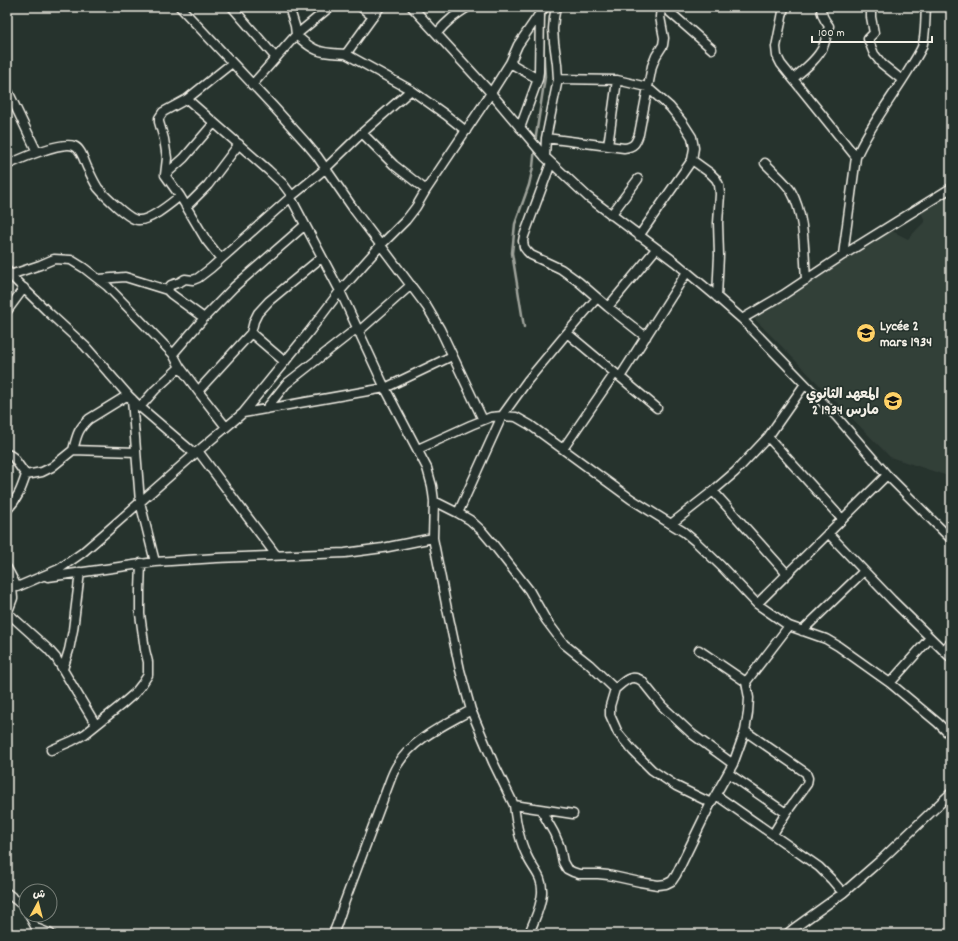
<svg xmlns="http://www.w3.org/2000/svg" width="958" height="941" viewBox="0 0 958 941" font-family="Dekko,'Playpen Sans Arabic',sans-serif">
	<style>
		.built { fill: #333f39 }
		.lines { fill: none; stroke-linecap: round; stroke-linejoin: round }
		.stream { stroke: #9fa39b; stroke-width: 2.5 }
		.minor-casing { stroke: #f4f1e8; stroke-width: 11 }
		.minor { stroke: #26332d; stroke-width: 8 }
		.labels { text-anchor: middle; stroke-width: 3.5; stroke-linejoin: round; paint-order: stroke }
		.poi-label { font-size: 14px; font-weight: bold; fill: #f4f1e8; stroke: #26332d; text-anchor: start }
	</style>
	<rect width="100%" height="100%" fill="#26332d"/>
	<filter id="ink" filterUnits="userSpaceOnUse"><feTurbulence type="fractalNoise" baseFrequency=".025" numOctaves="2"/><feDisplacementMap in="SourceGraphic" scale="8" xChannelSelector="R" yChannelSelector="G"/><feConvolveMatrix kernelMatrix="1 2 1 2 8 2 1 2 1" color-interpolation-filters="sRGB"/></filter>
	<g filter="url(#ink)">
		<path class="built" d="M 951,190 L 951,476 L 948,476 L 890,457 L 748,312 L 886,228 L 908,239 L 925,221 L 919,208 Z"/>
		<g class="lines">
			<path class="stream" d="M 543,19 L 549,7
				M 535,142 L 545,77 L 543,44
				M 524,327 L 512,253 L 515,224 L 529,185 L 533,167 L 535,147"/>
			<defs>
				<path id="minor" d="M 180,7 L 272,105 L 307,144 L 317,156 L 355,211 L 427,307 L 440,329 L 483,420
					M 232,7 L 276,58
					M 289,7 L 295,26 L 296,35 C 303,41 309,47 317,50 C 326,54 336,53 346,54
					M 361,7 L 373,17
					M 380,7 L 346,54 L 411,90 L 446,115 L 466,131
					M 412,7 L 491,93 L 545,157 L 588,197 L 675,262 L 717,297 L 742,319 L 836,416 L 887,475 L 951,539
					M 664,7 L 712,49
					M 784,7 L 776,47 L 777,56 L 781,64 L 856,157
					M 871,7 L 871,17 L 874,33 L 868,39 L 874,54 L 882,64 L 902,80
					M 437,33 C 447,21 455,15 468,7
					M 510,63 L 538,79
					M 558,79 L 617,80 L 647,87 L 670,107 L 683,123 L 692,137 L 694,148 L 692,160 L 710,173 L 716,179 L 719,185 L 720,194 L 718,223 L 719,255 L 717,297
					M 793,79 C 803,70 817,60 823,47 C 826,40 827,33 829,26 C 824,20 821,15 821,7
					M 252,85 L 296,35 L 330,7
					M 7,89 L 37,152
					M 187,99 L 268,170 L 283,184 L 292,196
					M 520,128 L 538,79 L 539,72 L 540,13 L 545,7
					M 362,133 L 394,165 L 426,190
					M 546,138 L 624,148 C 634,147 636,143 639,134 L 652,66 L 656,56 L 663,45 L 664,38 L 660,17 L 661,7
					M 608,146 L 617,80
					M 545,157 L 546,138 L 558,79 L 557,64 L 554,42 L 553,29 L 554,18 L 556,7
					M 551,163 L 524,236 L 523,241 L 524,247 L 527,251 L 531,255 L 561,269 L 579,282 L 608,307 L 646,337
					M 765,163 C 773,172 784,180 791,191 C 805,215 804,252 806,280
					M 7,165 C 20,159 61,141 74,146 C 82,149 84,162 88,169 C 91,175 94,182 98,188 C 104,195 129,220 138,220 C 150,221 170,204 180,196 L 206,240 L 221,259 L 211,268 L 198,278 L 193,280 L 185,279 L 180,282 L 171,285 L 167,290 L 171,294 L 204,318 L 173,354 L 180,367 L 155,390 L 140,407 L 195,454
					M 165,175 L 184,158 L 214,123
					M 180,196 L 165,175 L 167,158 L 164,139 L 159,122 L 159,118 L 163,112 L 187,99 L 232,63
					M 291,198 L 340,291 L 385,388 L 427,468 L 432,486 L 434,501 L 433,538 L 446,604 L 460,670 L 471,710 L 493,762 L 514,805 L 573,814
					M 186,207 L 208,185 L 239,144
					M 611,215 L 638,179
					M 639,236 L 692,160
					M 843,255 L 856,157 C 870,125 892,98 910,68 C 914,61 919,54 922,47 C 926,36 925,19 926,7
					M 221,259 L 292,196 L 325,169 L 362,133 L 411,90
					M 7,270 L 10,275 L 48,312 L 85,346 L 128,395 L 140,407
					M 10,275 L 40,265 L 54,259 L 71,260 L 84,268 L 107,286 L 173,354
					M 99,279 L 125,277 L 167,290
					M 608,307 L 656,249
					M 7,311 L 24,288
					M 204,318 L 234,287 L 305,225
					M 742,319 L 783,295 L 843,255 L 951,188
					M 358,332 L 411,285
					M 251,333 L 285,362
					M 567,333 L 597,298
					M 180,367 L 198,391 L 226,427
					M 620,377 L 657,408
					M 198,391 L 251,333 L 254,321 L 258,313 L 269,301 L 322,257
					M 132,399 L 140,502 L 155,562
					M 266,409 L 286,384 L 356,329
					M 243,413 L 309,332 L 340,291 L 380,246 L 406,220 L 416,207 L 426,190 L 491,93 L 510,63 L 518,45 L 540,13
					M 768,437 L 842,519
					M 418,449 L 471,425 L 491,417 L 502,416 L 516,417 L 530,425 L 631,499 L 671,524 L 713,491 L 735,472 L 768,437 L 805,384
					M 563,449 L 615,373 L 620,377 L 687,272
					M 73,450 C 77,436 77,430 89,419 L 128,395
					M 198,451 L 276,555
					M 7,454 L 10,455 L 13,457 L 26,475 L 42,472 L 52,467 L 73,450 L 136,452
					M 713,491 L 787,574
					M 434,501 L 458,513 L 470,520 L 482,531 L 493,544 L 529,590 L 546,620 L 564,644 L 589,664 L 615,689 L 610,706 L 610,715 L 618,733 L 633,751 L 652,770 L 676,786 L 711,803
					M 7,510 C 18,498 21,490 26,475
					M 458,513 L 502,416 L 528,380 L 567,333 L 615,373
					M 828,533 L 892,600 L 951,658
					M 7,568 L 17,587
					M 48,577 L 155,562 L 217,558 L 345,553 L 383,548 L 433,538
					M 7,589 L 17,587 L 59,569 L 82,553 L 104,534 L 198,451 L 243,413 L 385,388 L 452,356
					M 757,604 L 887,475
					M 8,613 L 48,649 L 56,658 L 96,725
					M 7,614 L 13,598 L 12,588
					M 789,626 L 826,639 L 838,646 L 890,683 L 938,723 L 951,736
					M 802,631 L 864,571
					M 699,650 L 746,682
					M 943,650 L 951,643
					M 63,669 L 69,650 L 73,630 L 80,572
					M 890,683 L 930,638
					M 615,689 C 624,682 631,673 642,681 L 662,706 L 692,734 L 733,764
					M 745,731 L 806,773 L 808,778 L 807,784 L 786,813 L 773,834
					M 51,750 L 72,741 L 85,734 L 120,706 L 135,693 L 142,684 L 148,675 L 148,662 L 145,650 L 140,614 L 140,591 L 141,563
					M 728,773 L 786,813
					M 716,795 L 819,867 L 831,879 L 843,893
					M 514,805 C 516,823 519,840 527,856 C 533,870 543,876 542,893 C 541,908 534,920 529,934
					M 541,810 L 554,833 L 560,847 L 563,862 L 567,869 L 573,872 L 579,874 L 598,874 L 608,875 L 640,882 L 658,885 L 666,884 L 672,881 L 676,875 L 711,803 L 733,764 L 745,731 L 748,713 L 749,698 L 746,682 L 789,626 L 757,604 L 721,566 L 696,542 L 684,532 L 671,524
					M 7,893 L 21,904 L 26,910
					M 29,915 L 36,928 L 51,934
					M 333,934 L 337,924 L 343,906 L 391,778 C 393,773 395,768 398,764 C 414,738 445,725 471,710
					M 787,934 L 793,929 L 843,893 L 882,859 L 951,793"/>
			</defs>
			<use href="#minor" class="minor-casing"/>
			<use href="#minor" class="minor"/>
		</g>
	</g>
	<defs>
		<symbol id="school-disc" viewBox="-11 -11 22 22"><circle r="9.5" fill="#ffd166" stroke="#26332d"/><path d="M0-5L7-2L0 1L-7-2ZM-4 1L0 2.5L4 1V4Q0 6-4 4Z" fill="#111"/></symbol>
	</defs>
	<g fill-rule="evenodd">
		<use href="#school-disc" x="855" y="322" width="22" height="22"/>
		<use href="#school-disc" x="882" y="390" width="22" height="22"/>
	</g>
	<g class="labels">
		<g class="poi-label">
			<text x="880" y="330">Lycée 2<tspan x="880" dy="16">mars 1934</tspan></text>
			<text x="879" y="398" text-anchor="end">المعهد الثانوي<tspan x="879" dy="16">2 مارس 1934</tspan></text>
		</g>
	</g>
	<rect width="958" height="941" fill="none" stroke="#26332d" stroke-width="24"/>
	<rect x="12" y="12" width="934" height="917" fill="none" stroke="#f4f1e8" stroke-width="1.5" filter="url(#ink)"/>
	<g transform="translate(38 903) rotate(7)"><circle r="19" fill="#26332d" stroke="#787f78"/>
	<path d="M0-3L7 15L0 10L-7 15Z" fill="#ffd166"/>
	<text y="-6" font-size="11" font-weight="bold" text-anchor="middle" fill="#f4f1e8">ش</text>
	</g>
	<path d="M812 36v6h120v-6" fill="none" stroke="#f4f1e8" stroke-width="2"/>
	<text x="818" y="36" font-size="12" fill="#f4f1e8" stroke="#26332d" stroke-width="3" paint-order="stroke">100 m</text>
</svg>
